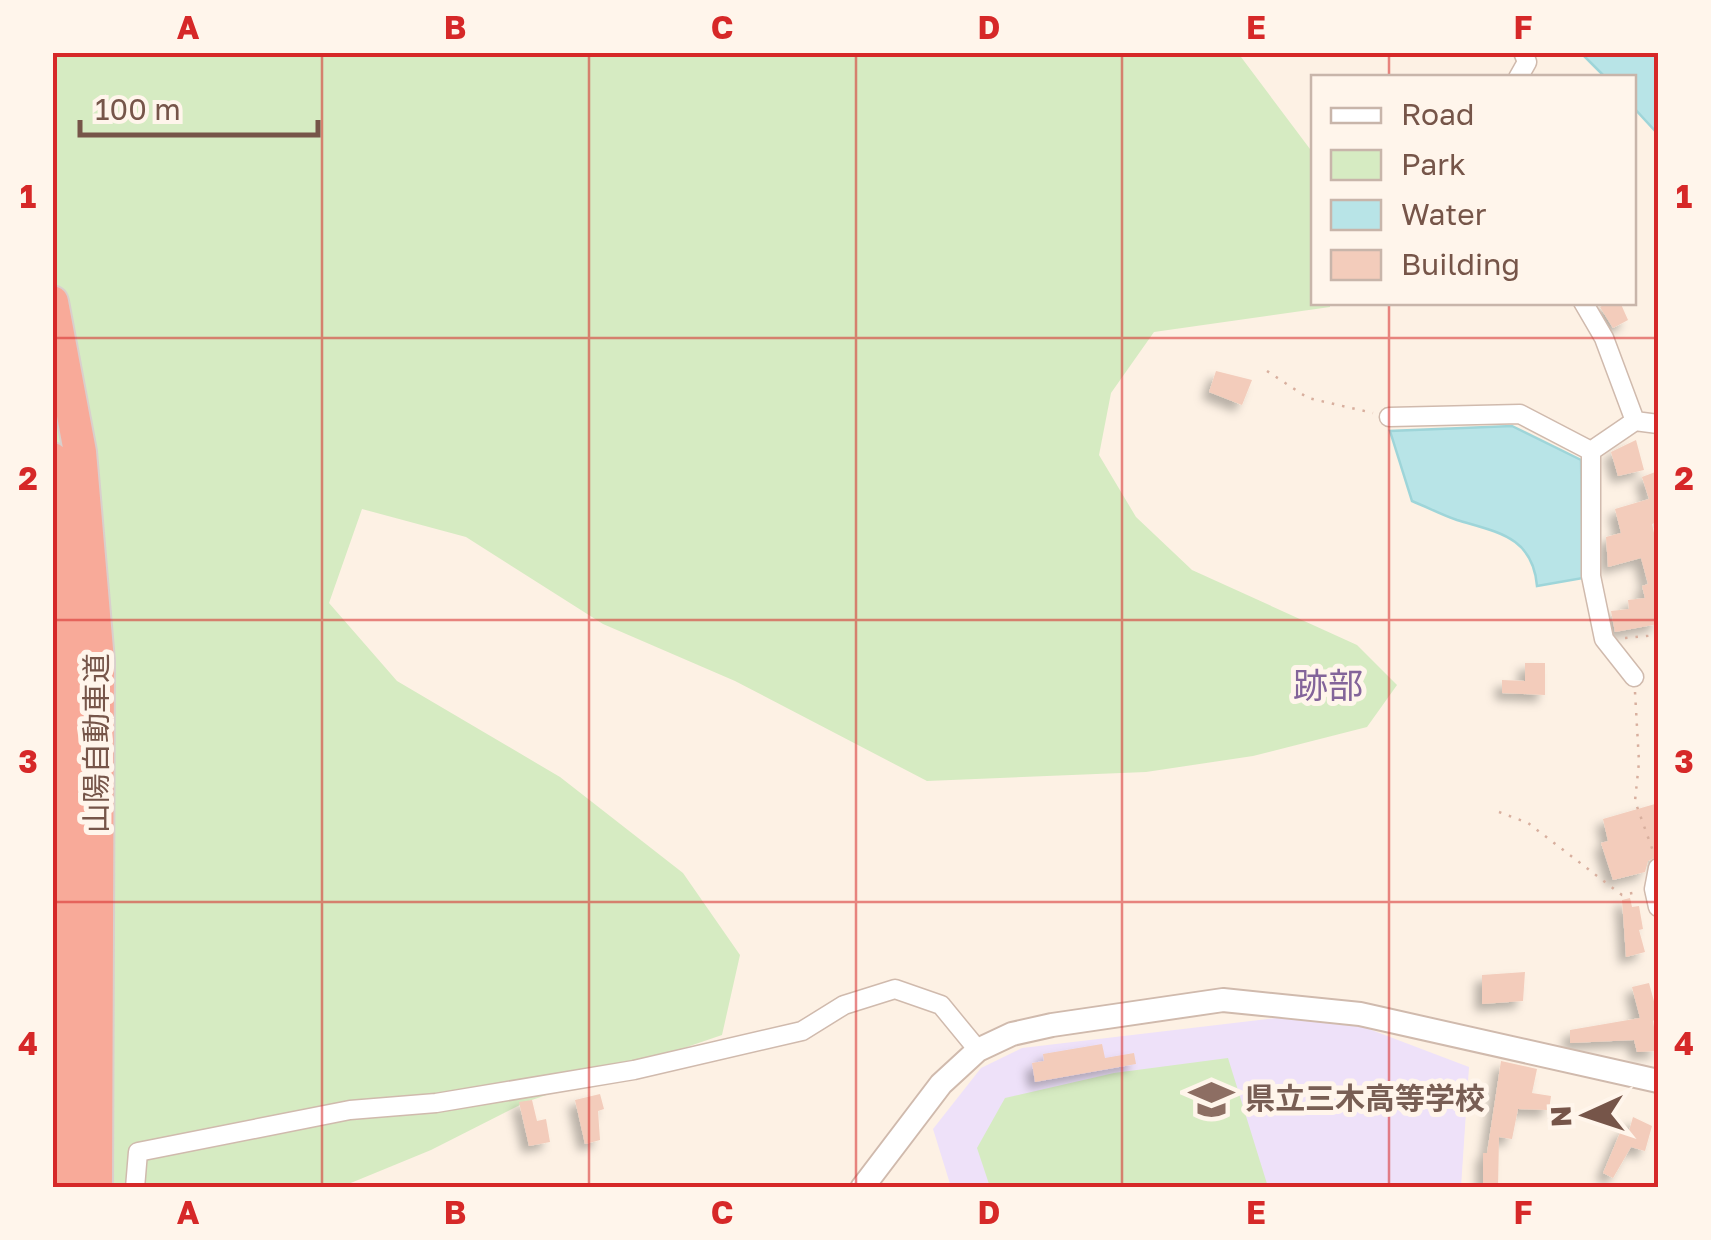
<svg xmlns="http://www.w3.org/2000/svg" width="1711" height="1240" viewBox="0 0 1711 1240" font-family="'Golos Text','Noto Sans JP',sans-serif">
	<style>
		.education { fill: #eee1f9 }
		.green { fill: #d6ebc2 }
		.water { fill: #b8e4e7; stroke: #9ed5d9; stroke-width: 2.5 }
		.building { fill: #f3ccbb; filter: url(#shadow) }
		.lines { fill: none; stroke-linecap: round; stroke-linejoin: round }
		.minor-casing { stroke: #d0baad; stroke-width: 21 }
		.tertiary-casing { stroke: #d0baad; stroke-width: 26 }
		.motorway-casing { stroke: #d9cfcc; stroke-width: 36 }
		.path { stroke: #d8af9e; stroke-width: 2.5; stroke-dasharray: 2.5 8; stroke-linecap: butt }
		.minor { stroke: #fff; stroke-width: 18 }
		.tertiary { stroke: #fff; stroke-width: 22 }
		.motorway { stroke: #f8aa99; stroke-width: 32 }
		.grid { fill: none; stroke: #d62828; stroke-width: 2.5; stroke-opacity: 0.55 }
		.labels { text-anchor: middle; stroke-width: 10; stroke-linejoin: round; paint-order: stroke }
		.street-label { font-size: 30px; fill: #765549; stroke: #fff5eb }
		.education-label { font-size: 30px; font-weight: bold; fill: #785e54; stroke: #fff5eb; text-anchor: start }
		.quarter-label { font-size: 35px; fill: #83649a; stroke: #fff5eb }
		.neatline { fill: none; stroke: #d62828; stroke-width: 4 }
		.grid-label { font-size: 32px; text-anchor: middle; font-weight: bold; fill: #d62828 }
	</style>
	<defs>
		<filter id="shadow"><feDropShadow dx="-7" dy="7" stdDeviation="5" flood-color="#0004"/></filter>
	</defs>
	<rect width="100%" height="100%" fill="#fdf1e4"/>
	<path class="education" d="M 1277,1018 L 1361,1026 L 1469,1067 L 1461,1187 L 951,1187 L 933,1129 L 981,1068 L 1022,1048 Z"/>
	<path class="green" d="M 52,53 L 1238,53 L 1313,153 L 1314,302 L 1330,303 L 1330,307 L 1154,332 L 1111,393 L 1099,455 L 1136,517 L 1192,570 L 1357,645 L 1397,685 L 1367,727 L 1253,756 L 1146,772 L 927,781 L 735,681 L 603,624 L 466,537 L 362,509 L 329,603 L 397,681 L 560,777 L 683,873 L 740,955 L 722,1035 L 526,1102 L 431,1150 L 341,1187 L 53,1187 Z
		M 1228,1058 L 1268,1187 L 990,1187 L 977,1148 L 1005,1098 L 1114,1073 Z"/>
	<path class="water" d="M 1581,53 L 1658,53 L 1658,134 L 1634,108 L 1634,78 L 1605,77 Z
		M 1512,426 L 1581,460 L 1583,578 L 1537,586 C 1533,536 1496,532 1457,520 C 1442,515 1427,507 1412,501 L 1390,431 Z"/>
	<path class="building" d="M 1609,302 L 1620,302 L 1628,320 L 1613,328 L 1600,307 Z
		M 1216,371 L 1252,380 L 1242,405 L 1209,392 Z
		M 1636,440 L 1644,470 L 1618,476 L 1611,452 Z
		M 1658,471 L 1658,522 L 1652,524 L 1658,551 L 1658,624 L 1615,632 L 1611,611 L 1629,609 L 1628,600 L 1645,598 L 1642,586 L 1648,584 L 1641,558 L 1608,567 L 1606,537 L 1621,533 L 1615,509 L 1649,499 L 1642,477 Z
		M 1525,663 L 1545,663 L 1545,695 L 1502,693 L 1502,680 L 1525,681 Z
		M 1655,804 L 1658,856 L 1648,861 L 1645,872 L 1613,880 L 1601,843 L 1608,841 L 1603,819 Z
		M 1630,898 L 1632,907 L 1639,906 L 1643,929 L 1639,930 L 1645,952 L 1626,957 L 1622,900 Z
		M 1525,972 L 1523,1001 L 1482,1004 L 1482,975 Z
		M 1649,983 L 1658,1016 L 1653,1021 L 1658,1051 L 1637,1052 L 1634,1040 L 1570,1043 L 1570,1030 L 1640,1018 L 1632,987 Z
		M 1102,1044 L 1105,1058 L 1134,1053 L 1136,1064 L 1035,1082 L 1032,1063 L 1044,1061 L 1043,1054 Z
		M 1501,1061 L 1537,1069 L 1532,1093 L 1551,1096 L 1549,1110 L 1518,1109 L 1512,1139 L 1499,1137 L 1498,1188 L 1483,1188 L 1483,1153 L 1487,1153 Z
		M 600,1094 L 604,1109 L 598,1111 L 600,1140 L 585,1144 L 575,1100 Z
		M 532,1100 L 537,1121 L 546,1119 L 550,1142 L 529,1146 L 519,1102 Z
		M 1633,1117 L 1652,1126 L 1645,1151 L 1631,1147 L 1613,1178 L 1603,1173 L 1622,1128 L 1629,1131 Z"/>
	<g class="lines">
		<defs>
			<path id="minor" d="M 1518,78 L 1527,62 L 1523,52
				M 1583,302 L 1604,338 L 1635,421
				M 1389,417 L 1520,414 L 1591,451 L 1591,576 L 1604,639 L 1634,677
				M 1591,451 L 1635,421 L 1658,424
				M 1658,868 L 1654,889 L 1658,907
				M 135,1188 L 138,1152 L 350,1110 L 436,1103 L 634,1070 L 802,1031 L 844,1005 L 895,989 L 941,1005 L 978,1050"/>
			<path id="tertiary" d="M 862,1188 L 941,1084 L 978,1050 L 1012,1034 L 1052,1025 L 1223,1000 L 1360,1014 L 1658,1081"/>
			<path id="motorway" d="M 52,302 L 80,452 L 98,661 L 96,1188
				M 52,459 L 70,663 L 66,1188"/>
		</defs>
		<use href="#minor" class="minor-casing"/>
		<use href="#tertiary" class="tertiary-casing"/>
		<use href="#motorway" class="motorway-casing"/>
		<path class="path" d="M 1267,371 L 1308,398 L 1373,413
			M 1625,638 L 1658,635
			M 1635,692 L 1639,762 L 1635,801 L 1653,851
			M 1499,812 L 1528,823 L 1622,895 L 1638,892"/>
		<use href="#minor" class="minor"/>
		<use href="#tertiary" class="tertiary"/>
		<use href="#motorway" class="motorway"/>
	</g>
	<path class="grid" d="M 322,52 L 322,1188M 589,52 L 589,1188M 856,52 L 856,1188M 1122,52 L 1122,1188M 1389,52 L 1389,78M 1389,302 L 1389,1188M 52,338 L 1658,338M 52,620 L 1658,620M 52,902 L 1658,902"/>
	<defs>
		<symbol id="school-bare" viewBox="-9 -9 18 18"><path d="M0-5L7-2L0 1L-7-2ZM-4 1L0 2.5L4 1V4Q0 6-4 4Z" fill="#8d6e63" stroke="#fff5eb" stroke-width="2.5" paint-order="stroke"/></symbol>
	</defs>
	<g fill-rule="evenodd">
		<use href="#school-bare" x="1180" y="1068" width="63" height="63"/>
	</g>
	<g class="labels">
		<g class="street-label">
			<text transform="translate(97 743) rotate(-90)" y="10">山陽自動車道</text>
		</g>
		<g class="education-label">
			<text x="1245" y="1109">県立三木高等学校</text>
		</g>
		<g class="quarter-label">
			<text x="1328" y="698">跡部</text>
		</g>
	</g>
	<rect width="1711" height="1240" fill="none" stroke="#fff5eb" stroke-width="110"/>
	<rect x="1311" y="75" width="325" height="230" fill="#fff5eb" stroke="#c8b5aa" stroke-width="2.5"/>
	<rect x="1331" y="108" width="50" height="15" fill="#ffffff" stroke="#c8b5aa" stroke-width="2.5"/>
	<text x="1401" y="125" font-size="30" fill="#765549">Road</text>
	<rect x="1331" y="150" width="50" height="30" fill="#d6ebc2" stroke="#c8b5aa" stroke-width="2.5"/>
	<text x="1401" y="175" font-size="30" fill="#765549">Park</text>
	<rect x="1331" y="200" width="50" height="30" fill="#b8e4e7" stroke="#c8b5aa" stroke-width="2.5"/>
	<text x="1401" y="225" font-size="30" fill="#765549">Water</text>
	<rect x="1331" y="250" width="50" height="30" fill="#f3ccbb" stroke="#c8b5aa" stroke-width="2.5"/>
	<text x="1401" y="275" font-size="30" fill="#765549">Building</text>
	<g transform="translate(1586 1115) rotate(267)" stroke="#fff5eb" stroke-width="8" paint-order="stroke">
	<path d="M0-8L18 38L0 25L-18 38Z" fill="#765549"/>
	<text y="-15" font-size="28" font-weight="bold" text-anchor="middle" fill="#765549">N</text>
	</g>
	<path d="M80 120v15h238v-15" fill="none" stroke="#765549" stroke-width="5"/>
	<text x="95" y="120" font-size="30" fill="#765549" stroke="#fff5eb" stroke-width="8" paint-order="stroke">100 m</text>
	<rect x="55" y="55" width="1601" height="1130" class="neatline"/>
	<g class="grid-label">
		<text x="188" y="39">A</text>
		<text x="455" y="39">B</text>
		<text x="722" y="39">C</text>
		<text x="989" y="39">D</text>
		<text x="1256" y="39">E</text>
		<text x="1523" y="39">F</text>
		<text x="28" y="208">1</text>
		<text x="1684" y="208">1</text>
		<text x="28" y="490">2</text>
		<text x="1684" y="490">2</text>
		<text x="28" y="773">3</text>
		<text x="1684" y="773">3</text>
		<text x="28" y="1055">4</text>
		<text x="1684" y="1055">4</text>
		<text x="188" y="1224">A</text>
		<text x="455" y="1224">B</text>
		<text x="722" y="1224">C</text>
		<text x="989" y="1224">D</text>
		<text x="1256" y="1224">E</text>
		<text x="1523" y="1224">F</text>
	</g>
</svg>
